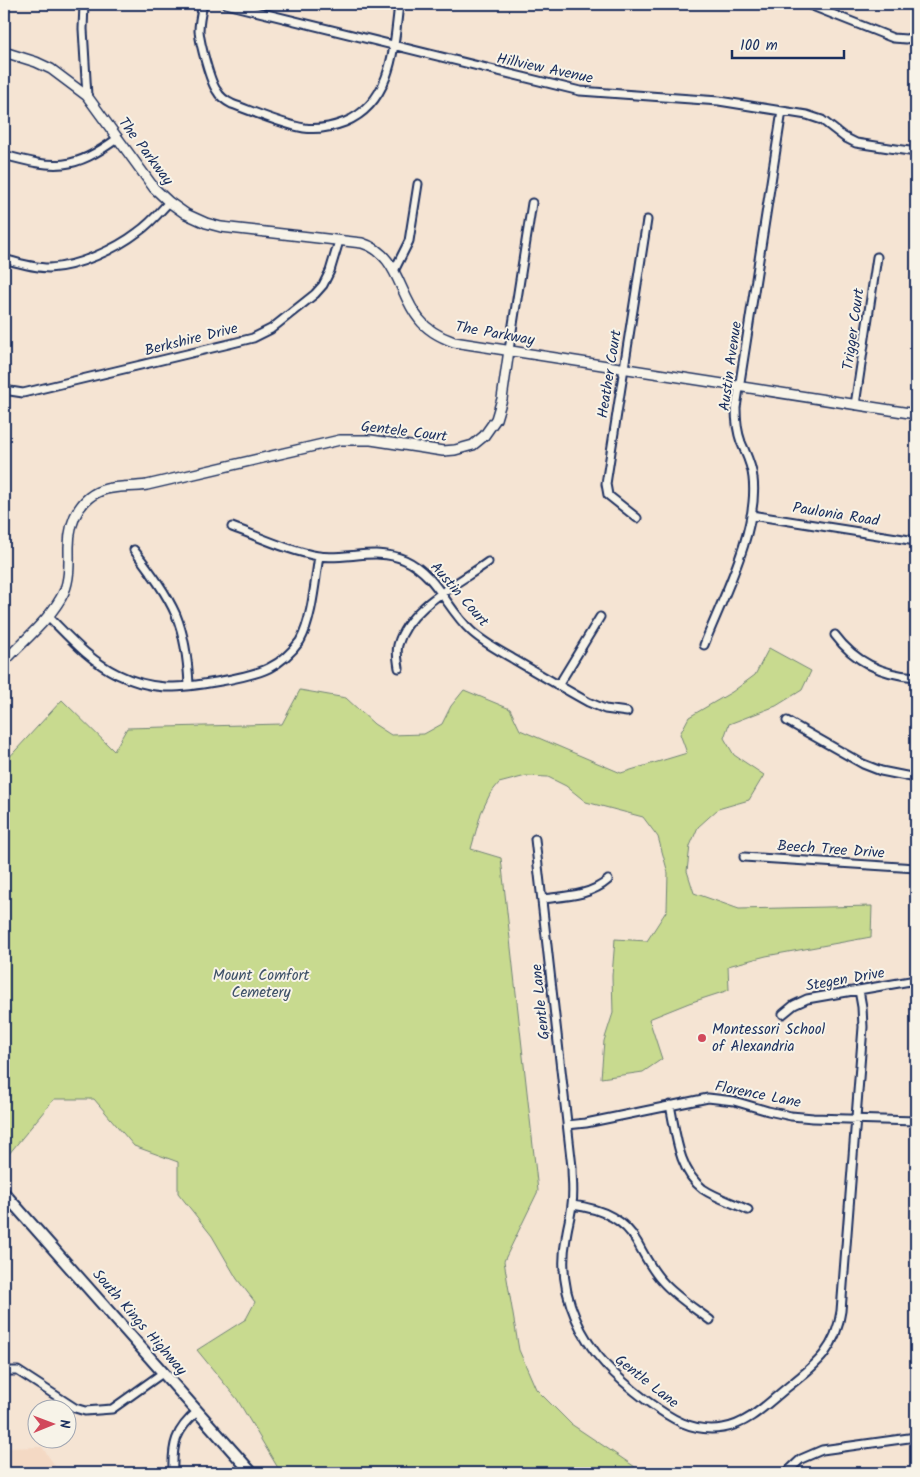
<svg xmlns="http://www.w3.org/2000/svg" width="920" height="1477" viewBox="0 0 920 1477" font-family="Kalam,sans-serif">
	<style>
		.built { fill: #f4d9c4 }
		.green { fill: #c8da8f; stroke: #728476 }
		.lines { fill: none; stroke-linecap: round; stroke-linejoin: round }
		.minor-casing { stroke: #1b2f5e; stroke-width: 11 }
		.tertiary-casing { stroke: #1b2f5e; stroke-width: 12 }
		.secondary-casing { stroke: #1b2f5e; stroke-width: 14 }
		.minor { stroke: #f7f3e8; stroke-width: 7 }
		.tertiary { stroke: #f7f3e8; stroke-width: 9 }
		.secondary { stroke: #f7f3e8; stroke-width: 10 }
		.poi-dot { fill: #d1495b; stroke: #f7f3e8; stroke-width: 2 }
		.labels { text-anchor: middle; stroke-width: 4; stroke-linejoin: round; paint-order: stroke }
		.street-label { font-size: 15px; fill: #1b2f5e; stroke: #f7f3e8 }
		.park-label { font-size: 15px; fill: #3e5168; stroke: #f7f3e8 }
		.poi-label { font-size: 15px; fill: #1b2f5e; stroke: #f7f3e8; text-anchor: start }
	</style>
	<rect width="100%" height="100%" fill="#f5e4d3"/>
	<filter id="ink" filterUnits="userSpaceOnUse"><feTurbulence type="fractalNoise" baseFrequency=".02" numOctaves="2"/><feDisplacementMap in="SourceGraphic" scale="10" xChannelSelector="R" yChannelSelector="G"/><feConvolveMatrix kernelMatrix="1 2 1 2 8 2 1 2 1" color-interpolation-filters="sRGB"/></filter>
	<g filter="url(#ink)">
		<path class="built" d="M 42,1447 L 60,1473 L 4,1473 L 4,1448 Z"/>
		<path class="green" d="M 769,648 L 811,671 L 802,690 L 776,706 L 729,724 L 724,738 L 734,755 L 764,775 L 749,800 L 718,809 L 698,827 L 690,846 L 687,871 L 694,893 L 739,909 L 872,906 L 871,937 L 766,956 L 728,966 L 729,990 L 689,1003 L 649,1019 L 662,1059 L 643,1072 L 601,1078 L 604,1041 L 613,1013 L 612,976 L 615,939 L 647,941 L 667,910 L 668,873 L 658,837 L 643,817 L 586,802 L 566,786 L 548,777 L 526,776 L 499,783 L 490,794 L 481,813 L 471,849 L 501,858 L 538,1191 L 504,1261 L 519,1350 L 536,1389 L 571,1424 L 644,1473 L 281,1473 L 237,1399 L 197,1350 L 246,1319 L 255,1302 L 237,1279 L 212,1236 L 178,1193 L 178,1162 L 134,1146 L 94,1099 L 54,1099 L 4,1160 L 4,763 L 62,700 L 114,751 L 127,728 L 282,724 L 300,690 L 346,698 L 374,724 L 391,735 L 424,734 L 442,724 L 451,706 L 464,690 L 510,709 L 520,730 L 621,773 L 687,753 L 680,734 L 689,717 L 732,692 L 755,675 Z"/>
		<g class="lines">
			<defs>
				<path id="minor" d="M 84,4 L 83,29 L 87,96
					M 203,4 C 201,13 199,22 199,31 C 200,43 210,82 217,91 C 220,97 226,101 232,104 C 254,112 281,124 304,128 C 318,130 332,127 345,122 C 392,103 394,47 399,4
					M 226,4 L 580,91 L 719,101 L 807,115 L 822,120 L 844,137 L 856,143 L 916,152
					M 807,4 L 893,38 L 906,39 L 916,36
					M 4,155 C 55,169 73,171 118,138
					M 4,259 C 18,263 34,268 49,268 C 77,267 116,249 138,232 C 150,224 159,213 169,202
					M 394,271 L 409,241 L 418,184
					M 509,350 L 532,203
					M 4,387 L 10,391 L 23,393 L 229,344 L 253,338 L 271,329 L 315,294 L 323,285 L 330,271 L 339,241
					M 855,405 L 877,257
					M 751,515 L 916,541
					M 637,518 L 608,495 L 606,484 L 647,220
					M 232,527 C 260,537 289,551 318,556 C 347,560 377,547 405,560 C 436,574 447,609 471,631 C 484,643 500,651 515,660 C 539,674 563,688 588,702 L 605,709 L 627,712
					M 134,550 C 149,570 166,592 176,615 C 185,637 188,662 189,685
					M 48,616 C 69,637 90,661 117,674 C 131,681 149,686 165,687 C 187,688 249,678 269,668 C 281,662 292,652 300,641 C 312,620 315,581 319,556
					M 835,635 C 855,662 883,675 916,677
					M 704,645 C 723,597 759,529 753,478 C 752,465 746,454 741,442 C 737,431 736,420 736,408 L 782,111
					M 399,668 C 398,661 396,653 398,645 C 408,607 458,584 488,562
					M 558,686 L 600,617
					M 787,721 L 863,764 L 881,771 L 916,778
					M 535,839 L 572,1167 C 572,1179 574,1192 572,1204 C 571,1216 567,1227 566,1238 C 561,1265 565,1294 576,1319 C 591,1355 617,1378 647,1401 C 670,1418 692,1433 723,1428 C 749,1424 769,1402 789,1386 C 817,1364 836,1349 841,1311 L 863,1027 L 862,1007 L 859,990
					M 744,857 L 916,868
					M 542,899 C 565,896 590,896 608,880
					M 783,1014 L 794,1005 L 807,999 L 916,980
					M 670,1105 C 676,1133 678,1170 703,1189 C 716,1198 734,1203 748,1210
					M 567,1125 L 586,1123 L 708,1098 L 734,1101 L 768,1111 L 791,1116 L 813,1118 L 916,1121
					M 572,1205 C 598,1208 624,1218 637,1242 C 645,1256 651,1269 662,1281 C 675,1296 694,1308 710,1320
					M 4,1371 L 18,1371 L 75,1408 L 85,1411 L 112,1409 L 164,1372
					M 173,1473 C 172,1445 175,1430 198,1411
					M 786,1473 L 801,1459 L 822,1450 L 916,1437"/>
				<path id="tertiary" d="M 4,52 L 36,62 L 51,69 L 87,96 L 154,188 L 169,202 L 186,214 L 206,223 L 221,227 L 362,243 C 398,254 398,293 419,319 C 428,331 440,337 454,342 L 916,414
					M 4,662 C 23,641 52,618 64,592 C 70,578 69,562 69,547 C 69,519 82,492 112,488 C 124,486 135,487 147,485 L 340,440 L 371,440 L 443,451 L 455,450 L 473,445 L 484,436 L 496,419 L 502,399 L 509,350"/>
				<path id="secondary" d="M 4,1193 L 252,1473"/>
			</defs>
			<use href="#minor" class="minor-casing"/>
			<use href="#tertiary" class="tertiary-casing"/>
			<use href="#secondary" class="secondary-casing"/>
			<use href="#minor" class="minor"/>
			<use href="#tertiary" class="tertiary"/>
			<use href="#secondary" class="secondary"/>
		</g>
	</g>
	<circle class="poi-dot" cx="702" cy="1038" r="5"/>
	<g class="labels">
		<g class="street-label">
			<text transform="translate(545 68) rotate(12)" y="5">Hillview Avenue</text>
			<text transform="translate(146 151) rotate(53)" y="5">The Parkway</text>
			<text transform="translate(853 329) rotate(-82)" y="5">Trigger Court</text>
			<text transform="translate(495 333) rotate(10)" y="5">The Parkway</text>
			<text transform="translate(191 339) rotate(-14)" y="5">Berkshire Drive</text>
			<text transform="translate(730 366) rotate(-82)" y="5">Austin Avenue</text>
			<text transform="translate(609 374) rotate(-81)" y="5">Heather Court</text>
			<text transform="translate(404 431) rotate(7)" y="5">Gentele Court</text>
			<text transform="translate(836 514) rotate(9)" y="5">Paulonia Road</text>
			<text transform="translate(460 594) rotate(49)" y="5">Austin Court</text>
			<text transform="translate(831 849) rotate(4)" y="5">Beech Tree Drive</text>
			<text transform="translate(845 979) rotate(-10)" y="5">Stegen Drive</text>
			<text transform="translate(540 1002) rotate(-96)" y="5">Gentle Lane</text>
			<text transform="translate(758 1094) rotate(11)" y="5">Florence Lane</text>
			<text transform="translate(140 1322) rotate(49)" y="5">South Kings Highway</text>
			<text transform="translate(647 1381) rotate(38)" y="5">Gentle Lane</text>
		</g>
		<g class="park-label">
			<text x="261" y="980">Mount Comfort<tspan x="261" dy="17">Cemetery</tspan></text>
		</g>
		<g class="poi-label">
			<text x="712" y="1034">Montessori School<tspan x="712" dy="17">of Alexandria</tspan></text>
		</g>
	</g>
	<rect width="920" height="1477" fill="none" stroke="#f7f3e8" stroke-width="20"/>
	<rect x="10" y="10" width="900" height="1457" fill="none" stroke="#1b2f5e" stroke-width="2" filter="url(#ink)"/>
	<g transform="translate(52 1424) rotate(89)"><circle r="24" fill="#f7f3e8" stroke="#9fa5b1"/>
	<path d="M0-4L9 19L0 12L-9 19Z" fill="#d1495b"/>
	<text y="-8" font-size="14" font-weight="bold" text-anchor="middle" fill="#1b2f5e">N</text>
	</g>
	<path d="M732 50v8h112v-8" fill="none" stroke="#1b2f5e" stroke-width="2.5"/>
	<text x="740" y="50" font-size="15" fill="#1b2f5e" stroke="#f7f3e8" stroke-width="4" paint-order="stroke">100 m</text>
</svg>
